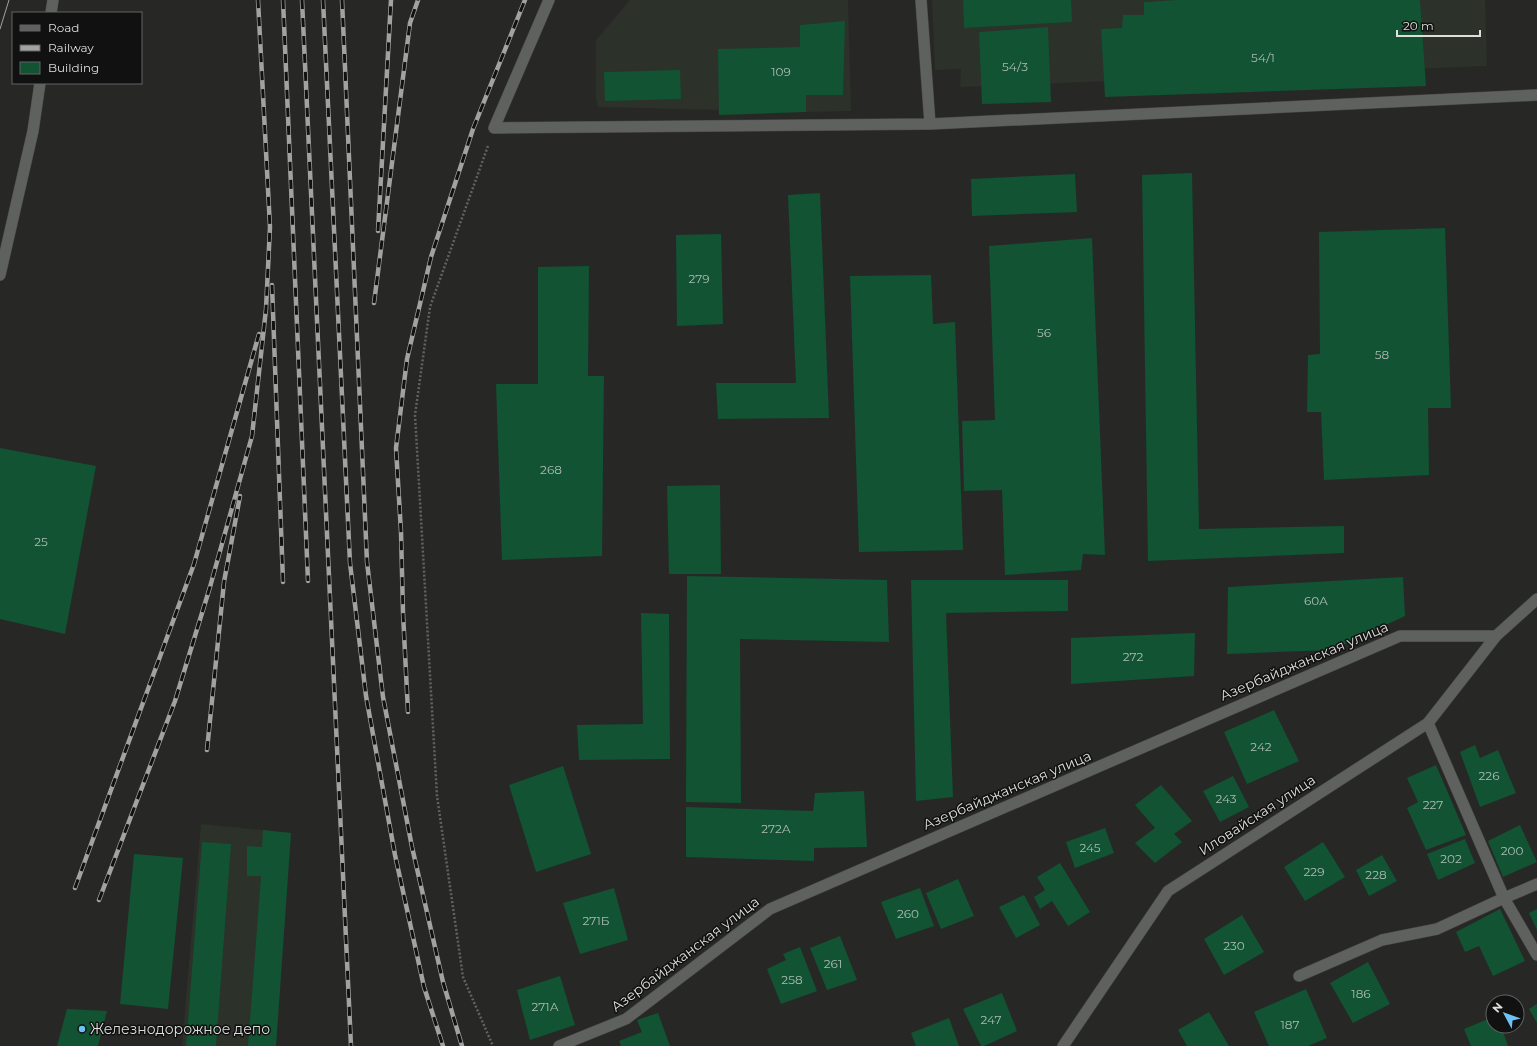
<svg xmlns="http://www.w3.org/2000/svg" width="1537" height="1046" viewBox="0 0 1537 1046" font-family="Montserrat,sans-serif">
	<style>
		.built { fill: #2c3129 }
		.building { fill: #115332 }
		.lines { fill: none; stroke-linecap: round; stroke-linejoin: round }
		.service-casing { stroke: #464745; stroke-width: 12 }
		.minor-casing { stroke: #464745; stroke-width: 12 }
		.path { stroke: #626361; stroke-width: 2.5; stroke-dasharray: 2 2; stroke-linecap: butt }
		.service { stroke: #5f615e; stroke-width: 11 }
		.minor { stroke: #5f615e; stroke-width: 11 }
		.tram { stroke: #a2a3a1; stroke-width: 1 }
		.rail-casing { stroke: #a2a3a1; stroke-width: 4.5 }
		.rail { stroke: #101110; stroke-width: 3; stroke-dasharray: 9; stroke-linecap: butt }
		.poi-dot { fill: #6dc2f3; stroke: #101110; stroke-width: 1.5 }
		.labels { text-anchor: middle; stroke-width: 3; stroke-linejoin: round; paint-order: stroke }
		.number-label { font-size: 12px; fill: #abbcb2 }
		.street-label { font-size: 14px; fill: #dedfdd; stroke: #101110 }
		.poi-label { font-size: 14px; fill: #dedfdd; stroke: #101110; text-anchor: start }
	</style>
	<rect width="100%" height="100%" fill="#272826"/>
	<path class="built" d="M 630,0 L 848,0 L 851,111 L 806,112 L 598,107 L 596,98 L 596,40 Z
		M 932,0 L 1485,0 L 1487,66 L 960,87 L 961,69 L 935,70 Z
		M 201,824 L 291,833 L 276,1046 L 182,1046 Z"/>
	<path class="building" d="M 963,0 L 1071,0 L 1072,22 L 964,28 Z
		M 1177,0 L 1420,0 L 1426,86 L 1105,97 L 1101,29 L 1122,28 L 1123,15 L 1144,15 L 1144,2 Z
		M 845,21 L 843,95 L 806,95 L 806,112 L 719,115 L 718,49 L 800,47 L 800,25 Z
		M 1048,27 L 1051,102 L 982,104 L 979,32 Z
		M 680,70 L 681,99 L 605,101 L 604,72 Z
		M 1192,173 L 1199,529 L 1344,526 L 1344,553 L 1148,561 L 1142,175 Z
		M 1075,174 L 1077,212 L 972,216 L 971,179 Z
		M 820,193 L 829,418 L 718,419 L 716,383 L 796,383 L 788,195 Z
		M 1445,228 L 1451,408 L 1428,408 L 1429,475 L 1324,480 L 1321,412 L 1307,412 L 1308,355 L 1320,354 L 1319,232 Z
		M 721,234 L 723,324 L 677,326 L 676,235 Z
		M 1092,238 L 1105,555 L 1083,554 L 1081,570 L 1005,575 L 1002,490 L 964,491 L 962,421 L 995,420 L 989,246 Z
		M 589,266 L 588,376 L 604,376 L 602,556 L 502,560 L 496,384 L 538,384 L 538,267 Z
		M 931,275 L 933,324 L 955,322 L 963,550 L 859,552 L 850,276 Z
		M 0,448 L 96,466 L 65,634 L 0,619 Z
		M 720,485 L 721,574 L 669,574 L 667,486 Z
		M 687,576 L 887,580 L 889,642 L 740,639 L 741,803 L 686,802 Z
		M 1403,577 L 1405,616 L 1332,650 L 1227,654 L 1228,587 Z
		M 911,580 L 1068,580 L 1068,611 L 946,613 L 953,797 L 916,801 Z
		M 641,613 L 669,614 L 670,759 L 579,760 L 577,725 L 643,724 Z
		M 1195,633 L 1194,676 L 1071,684 L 1071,638 Z
		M 1274,710 L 1299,761 L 1247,784 L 1224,732 Z
		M 1475,745 L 1480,758 L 1498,750 L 1516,793 L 1480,807 L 1460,752 Z
		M 1436,765 L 1466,835 L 1426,850 L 1407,808 L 1418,802 L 1407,778 Z
		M 563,766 L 591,854 L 536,872 L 509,785 Z
		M 1233,776 L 1249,807 L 1220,822 L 1203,791 Z
		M 1161,785 L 1192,821 L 1174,834 L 1182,842 L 1155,863 L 1135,843 L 1155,828 L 1135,805 Z
		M 864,791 L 867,847 L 814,848 L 814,861 L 686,857 L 686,807 L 813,811 L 815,793 Z
		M 1520,825 L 1537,862 L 1503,877 L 1488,841 Z
		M 1105,828 L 1114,853 L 1075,868 L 1066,842 Z
		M 263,830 L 291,833 L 276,1046 L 248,1046 L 261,876 L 247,876 L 247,846 L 262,847 Z
		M 1465,839 L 1475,863 L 1438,880 L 1427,854 Z
		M 202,842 L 231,844 L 216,1046 L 186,1046 Z
		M 1323,842 L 1345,877 L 1305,901 L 1284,867 Z
		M 134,854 L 183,858 L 168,1009 L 120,1004 Z
		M 1382,855 L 1397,881 L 1369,896 L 1356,870 Z
		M 1060,863 L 1090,912 L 1068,926 L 1052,901 L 1040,909 L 1034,897 L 1045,890 L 1037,877 Z
		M 958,879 L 974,916 L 941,929 L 926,893 Z
		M 614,888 L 628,940 L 580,954 L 563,903 Z
		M 920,888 L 934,926 L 896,939 L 881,902 Z
		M 1024,895 L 1040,925 L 1016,938 L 999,907 Z
		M 1500,909 L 1525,961 L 1493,976 L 1479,946 L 1465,952 L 1456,932 Z
		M 1537,909 L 1537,930 L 1529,913 Z
		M 1242,915 L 1264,952 L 1224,975 L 1204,939 Z
		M 840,936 L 857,980 L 827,990 L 810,948 Z
		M 800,947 L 817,991 L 781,1004 L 767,969 L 786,960 L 783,954 Z
		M 1368,962 L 1390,1004 L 1353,1023 L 1330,983 Z
		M 560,976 L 575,1025 L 530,1040 L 517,990 Z
		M 1306,989 L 1327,1038 L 1308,1046 L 1269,1046 L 1254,1012 Z
		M 1002,993 L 1017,1031 L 984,1046 L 981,1046 L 963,1009 Z
		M 1537,1004 L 1537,1023 L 1529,1009 Z
		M 67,1009 L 107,1011 L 98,1046 L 57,1046 Z
		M 1209,1012 L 1229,1046 L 1187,1046 L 1178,1030 Z
		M 658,1013 L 670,1046 L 621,1046 L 619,1041 L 642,1032 L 637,1020 Z
		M 1493,1017 L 1493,1026 L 1501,1026 L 1508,1046 L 1471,1046 L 1464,1029 Z
		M 949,1018 L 959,1046 L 916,1046 L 911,1033 Z"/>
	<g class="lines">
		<defs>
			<path id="service" d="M 549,0 L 494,128 L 930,124 L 1537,95
				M 921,0 L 930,124"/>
			<path id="minor" d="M 51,13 L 53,0
				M 0,275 L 33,131 L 40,83
				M 1428,723 L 1504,898 L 1537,955
				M 1299,976 L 1382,940 L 1437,929 L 1504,898 L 1537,884
				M 559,1046 L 626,1019 L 770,909 L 1400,636 L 1496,636
				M 1063,1046 L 1168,891 L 1428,723 L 1496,636 L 1537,599"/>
		</defs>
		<use href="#service" class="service-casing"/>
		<use href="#minor" class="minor-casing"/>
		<path class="path" d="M 488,146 L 430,307 L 415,415 L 437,796 L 463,977 L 493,1046"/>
		<use href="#service" class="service"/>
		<use href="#minor" class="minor"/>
		<path class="tram" d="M 0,29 L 9,0"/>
		<defs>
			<path id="rail" d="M 283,0 L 308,581
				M 302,0 L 351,1046
				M 323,0 L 350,563 L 366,696 L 395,855 L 424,987 L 443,1046
				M 342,0 L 367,562 L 383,697 L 412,847 L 443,982 L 462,1046
				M 378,231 L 391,0
				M 272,285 L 283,582
				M 374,303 L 410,23 L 418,0
				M 408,712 L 403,613 L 401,532 L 396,448 L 407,359 L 431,257 L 473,129 L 525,0
				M 207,750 L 224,582 L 240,496
				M 75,888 L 194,564 L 259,334
				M 99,900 L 175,701 L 210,587 L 252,436 L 266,309 L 270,227 L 258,0"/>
		</defs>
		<use href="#rail" class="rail-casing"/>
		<use href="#rail" class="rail"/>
	</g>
	<circle class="poi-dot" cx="82" cy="1029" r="4"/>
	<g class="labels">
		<g class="number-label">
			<text x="1263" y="62">54/1</text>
			<text x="1015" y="71">54/3</text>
			<text x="781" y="76">109</text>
			<text x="699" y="283">279</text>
			<text x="1044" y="337">56</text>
			<text x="1382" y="359">58</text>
			<text x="551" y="474">268</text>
			<text x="41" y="546">25</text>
			<text x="1316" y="605">60А</text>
			<text x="1133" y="661">272</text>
			<text x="1261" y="751">242</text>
			<text x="1489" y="780">226</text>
			<text x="1226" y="803">243</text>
			<text x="1433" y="809">227</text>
			<text x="776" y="833">272А</text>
			<text x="1090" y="852">245</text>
			<text x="1512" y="855">200</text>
			<text x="1451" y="863">202</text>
			<text x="1314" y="876">229</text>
			<text x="1376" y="879">228</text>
			<text x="908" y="918">260</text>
			<text x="596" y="925">271Б</text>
			<text x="1234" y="950">230</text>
			<text x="833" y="968">261</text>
			<text x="792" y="984">258</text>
			<text x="1361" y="998">186</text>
			<text x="545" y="1011">271А</text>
			<text x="991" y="1024">247</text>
			<text x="1290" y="1029">187</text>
		</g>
		<g class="street-label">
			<text transform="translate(1304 661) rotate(-23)" y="5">Азербайджанская улица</text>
			<text transform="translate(1007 790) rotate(-23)" y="5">Азербайджанская улица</text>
			<text transform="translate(1257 815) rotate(-33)" y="5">Иловайская улица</text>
			<text transform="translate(685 954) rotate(-37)" y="5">Азербайджанская улица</text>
		</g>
		<g class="poi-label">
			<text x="90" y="1034">Железнодорожное депо</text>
		</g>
	</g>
	<rect x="12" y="12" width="130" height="72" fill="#101110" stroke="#626362"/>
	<rect x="20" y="25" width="20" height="6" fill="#5f615e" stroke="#626362"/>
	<text x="48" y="32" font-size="12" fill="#dedfdd">Road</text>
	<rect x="20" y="45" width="20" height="6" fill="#a2a3a1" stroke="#626362"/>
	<text x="48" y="52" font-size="12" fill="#dedfdd">Railway</text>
	<rect x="20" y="62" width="20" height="12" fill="#115332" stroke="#626362"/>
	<text x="48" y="72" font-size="12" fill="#dedfdd">Building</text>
	<g transform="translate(1505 1014) rotate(311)"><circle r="19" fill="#101110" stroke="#626362"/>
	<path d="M0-3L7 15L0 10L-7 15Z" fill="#6dc2f3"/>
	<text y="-6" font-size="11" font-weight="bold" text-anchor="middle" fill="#dedfdd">N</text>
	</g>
	<path d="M1397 30v6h83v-6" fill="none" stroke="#dedfdd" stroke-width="2"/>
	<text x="1403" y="30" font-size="12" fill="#dedfdd" stroke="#101110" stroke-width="3" paint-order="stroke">20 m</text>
</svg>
